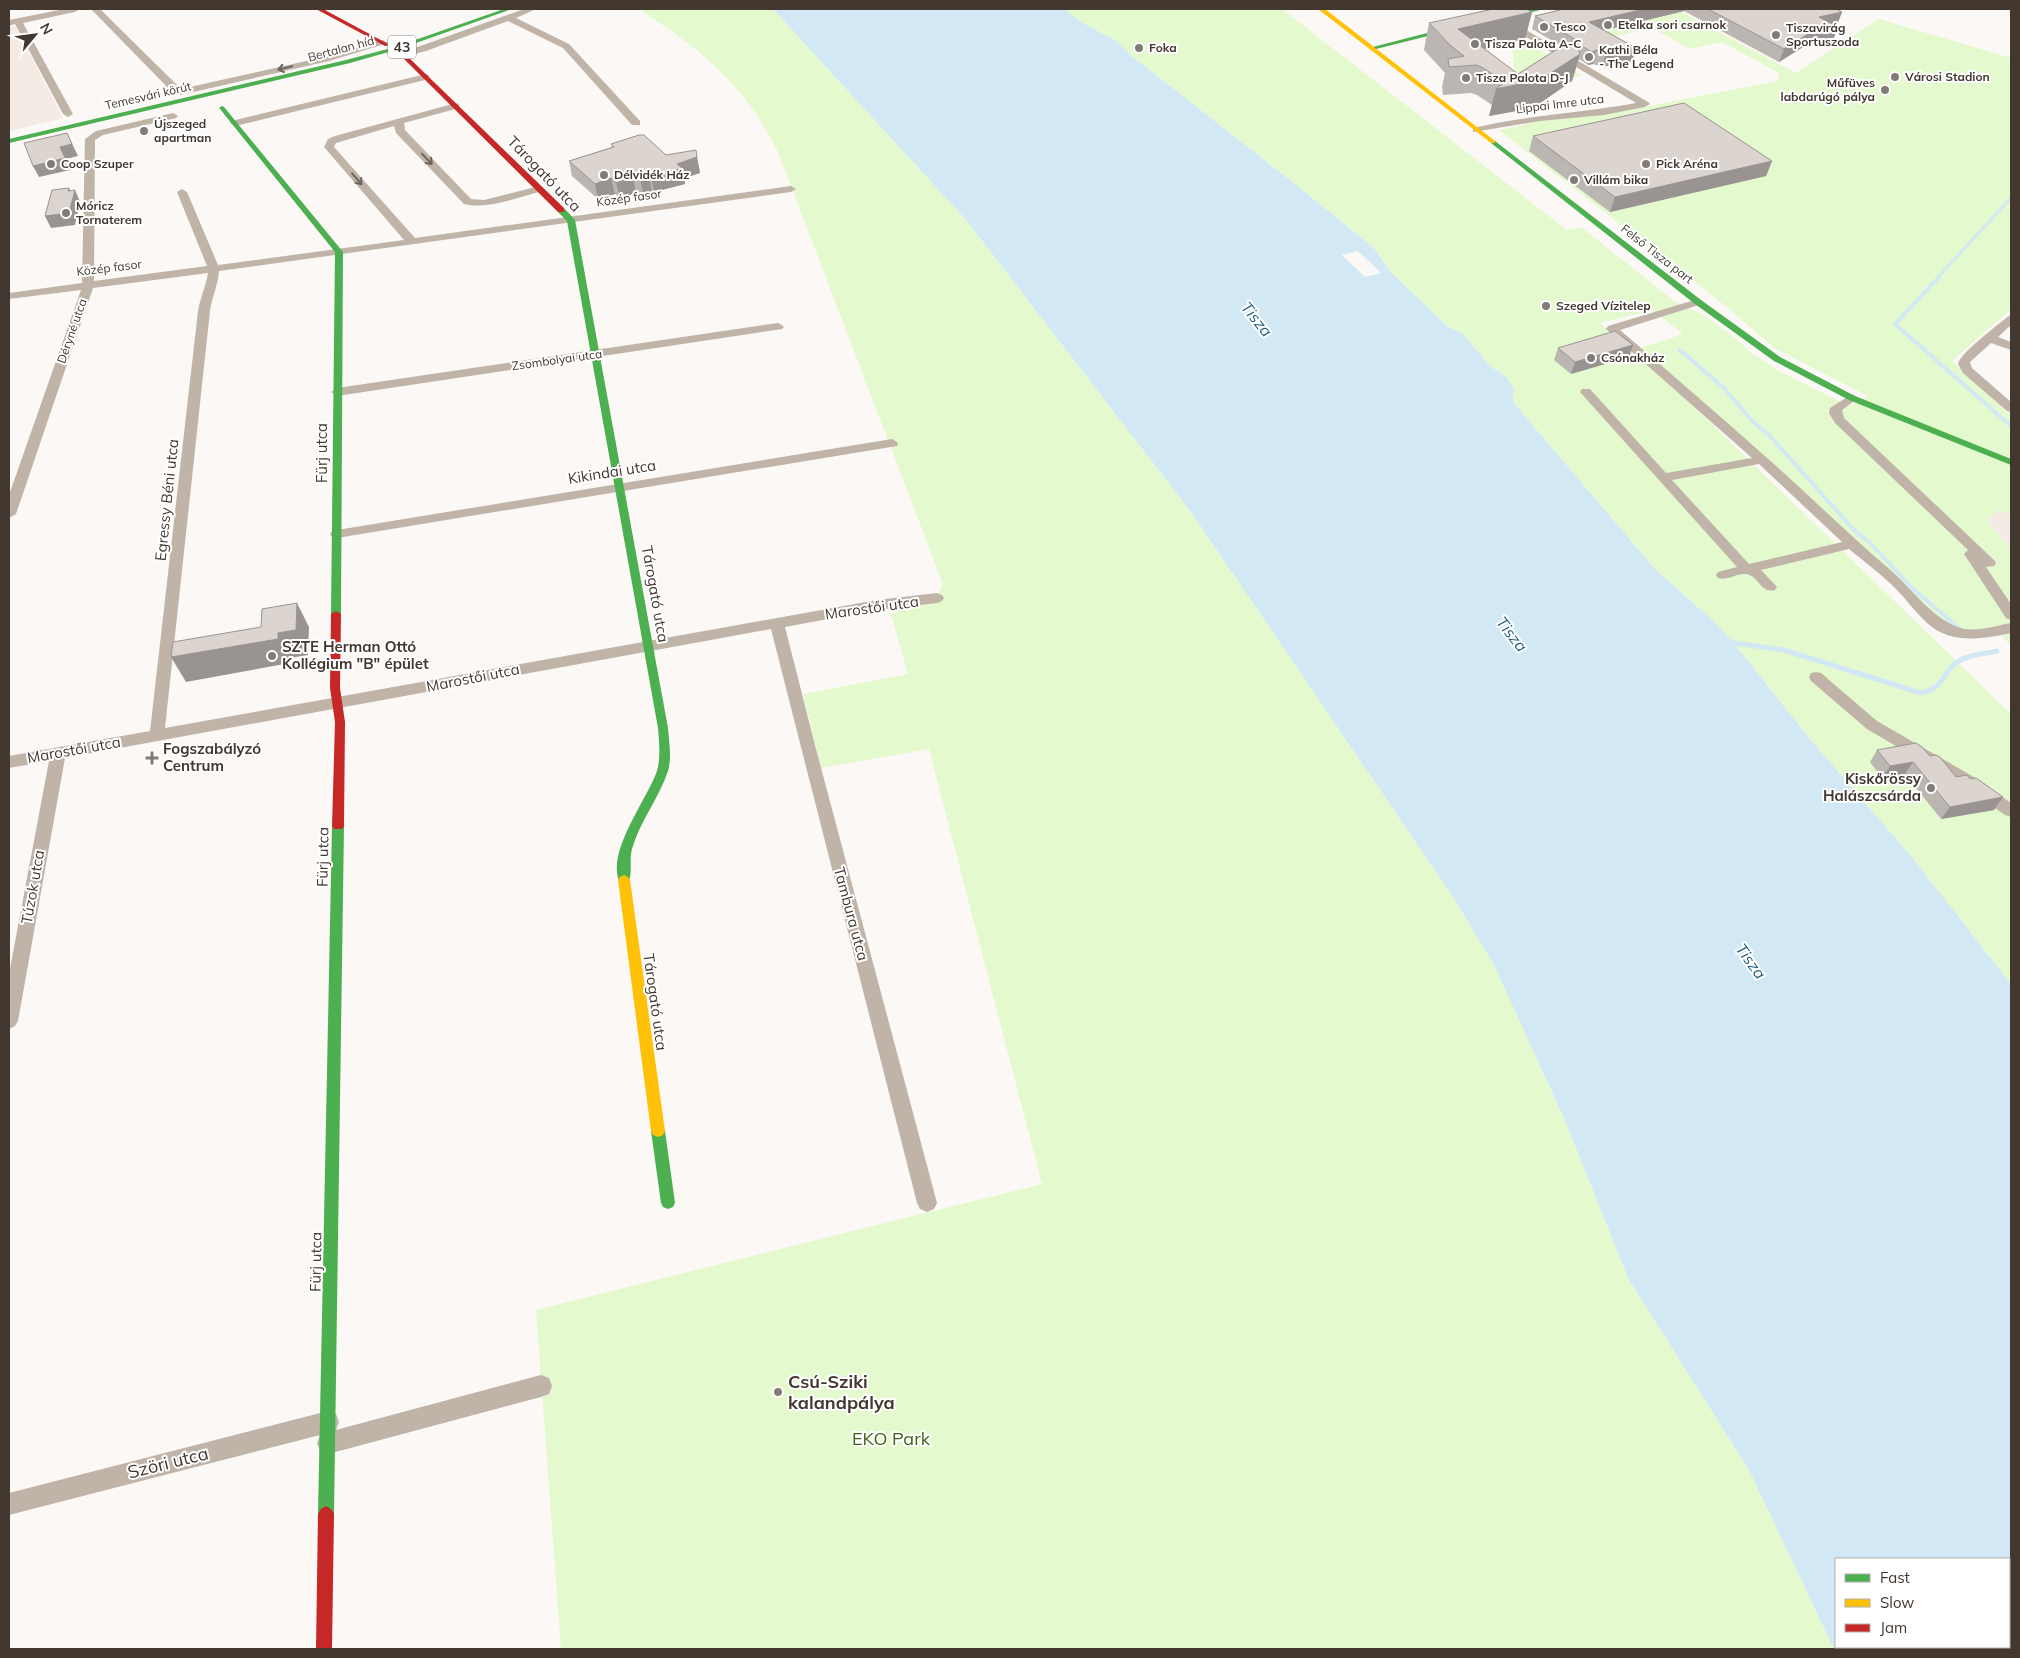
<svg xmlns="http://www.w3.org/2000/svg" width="2020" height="1658" viewBox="0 0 2020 1658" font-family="Mulish,sans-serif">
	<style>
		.built { fill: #f4ebe4 }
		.green { fill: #e4f9ce }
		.water { fill: #d3e8f5; fill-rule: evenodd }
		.pier { fill: #fbf8f5 }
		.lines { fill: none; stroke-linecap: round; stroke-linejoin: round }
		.stream-far2 { stroke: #d3e8f5; stroke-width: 3 }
		.stream-far1 { stroke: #d3e8f5; stroke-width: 4 }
		.stream { stroke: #d3e8f5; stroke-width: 5 }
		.street { fill: #c0b4a9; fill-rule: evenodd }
		.fast { fill: #4caf50; fill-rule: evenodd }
		.slow { fill: #ffc107; fill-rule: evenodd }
		.jam { fill: #c62828; fill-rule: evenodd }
		.wall { fill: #bcb6b2 }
		.shaded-wall { fill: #999491 }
		.building { fill: #dbd4cf; stroke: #999491 }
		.oneway { stroke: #6f635a }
		.poi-dot { fill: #837b75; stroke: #fff; stroke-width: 2 }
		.labels { text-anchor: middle; stroke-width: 4; stroke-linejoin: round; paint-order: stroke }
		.far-poi-label { font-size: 12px; font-weight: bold; fill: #433830; stroke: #fff; text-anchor: start }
		.far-street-label { font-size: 12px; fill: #433830; stroke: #fff }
		.shield { fill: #fff; stroke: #7b746e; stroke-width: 1 }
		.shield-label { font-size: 14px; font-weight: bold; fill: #433830 }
		.street-label { font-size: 15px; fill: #433830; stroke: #fff }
		.poi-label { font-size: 15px; font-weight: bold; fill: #433830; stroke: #fff; text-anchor: start }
		.water-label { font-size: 16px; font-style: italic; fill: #1f5c7d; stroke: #fff }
		.near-poi-label { font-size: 18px; font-weight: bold; fill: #433830; stroke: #fff; text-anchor: start }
		.near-park-label { font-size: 18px; fill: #406216; stroke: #fff }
		.near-street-label { font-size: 18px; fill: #433830; stroke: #fff }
	</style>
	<rect width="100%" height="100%" fill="#fbf8f5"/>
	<path class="built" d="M 15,26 L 63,118 L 9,131 L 9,27 Z
		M 1998,508 L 2011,514 L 2011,549 L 1987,522 Z"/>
	<path class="green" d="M 643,9 L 773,9 L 967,221 L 1191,512 L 1453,897 L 1493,963 L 1563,1116 L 1628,1278 L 1749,1470 L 1834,1649 L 561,1649 L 536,1310 L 1042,1184 L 929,749 L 821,768 L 803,694 L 908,674 L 891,614 L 939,593 L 943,584 L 778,152 C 771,140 765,127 757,115 C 728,72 685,38 641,11 Z
		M 1064,9 L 1282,9 L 1567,230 L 1581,227 L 1677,303 L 1704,315 L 1739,341 L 1750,352 L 1779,371 L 1849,406 L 1868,396 L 1774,348 L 1728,308 L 1499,130 L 1550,119 L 1602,115 L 1778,81 L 1779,73 L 1722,42 L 1690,49 L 1652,28 L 1601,40 L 1566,20 L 1676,9 L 1796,73 L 1879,19 L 2011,58 L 2011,309 L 1952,361 L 2011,416 L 2011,514 L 1998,509 L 1987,522 L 2011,549 L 2011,646 L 1996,629 L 1965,631 L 1952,629 L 1638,349 L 1683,334 L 1652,310 L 1600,323 L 1688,401 L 2011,714 L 2011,984 L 1911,856 L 1809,738 L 1733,642 L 1710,618 L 1655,569 L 1513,402 L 1514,388 L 1505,376 L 1490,366 L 1463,334 L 1448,327 L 1403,284 L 1388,269 L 1374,248 L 1300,188 L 1133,57 L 1115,40 L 1081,22 Z
		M 1527,42 L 1582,76 L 1516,89 L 1512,47 L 1510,46 Z"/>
	<path class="water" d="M 773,9 L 1064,9 L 1081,22 L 1115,40 L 1133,57 L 1300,188 L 1374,248 L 1388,269 L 1403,284 L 1448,327 L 1463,334 L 1490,366 L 1505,376 L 1514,388 L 1513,402 L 1655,569 L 1710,618 L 1733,642 L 1809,738 L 1911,856 L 2011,984 L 2011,1649 L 1834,1649 L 1749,1470 L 1628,1278 L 1563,1116 L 1493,963 L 1453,897 L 1191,512 L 967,221 ZM 1836,1559 L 2009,1559 L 2009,1647 L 1836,1647 Z"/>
	<path class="pier" d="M 1358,251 L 1381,273 L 1365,277 L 1342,255 Z"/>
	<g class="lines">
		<path class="stream-far2" d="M 1938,277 L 2011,198"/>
		<path class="stream-far1" d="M 1940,276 L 1895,324 L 2011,426
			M 1680,350 L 1725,389 L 1752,421 L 1769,435 L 1854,530 L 1871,544 L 1912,588 L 1959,628"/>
		<path class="stream" d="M 1728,642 L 1784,650 L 1921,693 C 1944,688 1940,676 1956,663 C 1966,655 1984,654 1997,651"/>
		<path class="street" d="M 64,9 L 79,9 L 75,12 L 23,23 L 73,114 L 68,117 L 63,114 L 15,24 L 9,26 L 9,20 Z
			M 91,9 L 100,9 L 181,89 L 324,57 L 383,40 L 388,43 L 329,61 L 180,95 L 171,91 Z
			M 524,9 L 536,9 L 516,18 L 569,44 L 640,121 L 640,125 L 632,125 L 563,48 L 508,21 L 426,51 L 403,57 L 398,54 Z
			M 1509,20 L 1648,102 L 1650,104 L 1645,107 L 1604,115 L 1540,121 L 1473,132 L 1473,128 C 1527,115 1582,113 1636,103 L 1506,25 L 1504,23 Z
			M 426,74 L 429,75 L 429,79 L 235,126 L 230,123 L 231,121 Z
			M 456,103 L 459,104 L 459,108 L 404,123 L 405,130 L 471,199 L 484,200 L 539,186 L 544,189 L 543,191 C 518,197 489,210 464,204 L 396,133 L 394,126 L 336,143 L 334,147 L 415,238 L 791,186 L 796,189 L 791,192 L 219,271 C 218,285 212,297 210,311 L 165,728 L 877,600 L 937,593 L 942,595 L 944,598 L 942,601 L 937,603 L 877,610 L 785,627 L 816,749 L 937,1203 L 934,1209 L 927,1212 L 920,1209 L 917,1203 L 771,629 L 65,758 L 18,1021 L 15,1026 L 9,1029 L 9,974 L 49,761 L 9,768 L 9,756 L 150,731 L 198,311 C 200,298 206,286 208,273 L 93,288 L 16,514 L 9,518 L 9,495 L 81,290 L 9,299 L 9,293 L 82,283 L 85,139 L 96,131 L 173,113 L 178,116 L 176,118 L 103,135 L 95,140 L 94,281 L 207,266 L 177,192 L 182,189 L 187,192 L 218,265 L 404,240 L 324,147 L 328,139 L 335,136 Z
			M 1698,299 L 1704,302 L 1702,304 L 1620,330 C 1669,372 1718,414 1766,457 C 1807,493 1846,532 1887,567 C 1910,586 1928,614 1955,626 C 1972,634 1994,626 2011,623 L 2011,633 C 1983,639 1951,645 1927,623 C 1916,613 1907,600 1896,589 C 1882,575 1865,562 1849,549 L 1761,570 L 1777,587 L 1775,590 C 1760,594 1759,575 1745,574 C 1736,573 1728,581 1718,578 L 1716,575 L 1718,572 L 1737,567 L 1580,392 L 1582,389 L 1590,389 L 1666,473 L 1752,458 L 1606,329 L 1608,326 ZM 1759,464 L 1842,542 L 1749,564 L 1672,480 Z
			M 2011,315 L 2011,325 L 1998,337 L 2011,342 L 2011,350 L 1991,343 L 1970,362 L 1972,368 L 2011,402 L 2011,412 L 2007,411 L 1963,373 L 1958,364 C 1960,353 1997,326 2007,317 Z
			M 778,323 L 782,325 L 784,327 L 782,329 L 337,396 L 331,392 L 337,388 Z
			M 1852,394 L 1858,398 L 1842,410 L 1844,418 L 1994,560 L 1996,563 L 1994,566 L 1986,567 L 2011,604 L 2011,620 L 2006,618 L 1964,554 L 1968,550 L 1835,423 L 1829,413 L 1830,408 Z
			M 892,439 L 898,443 L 897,446 L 337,538 L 332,537 L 330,534 L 332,531 L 337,530 Z
			M 1816,672 L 1821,673 L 1877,721 L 1979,780 L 2011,803 L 2011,817 L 2005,815 L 1967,788 L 1867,729 L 1811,681 L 1809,677 L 1811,673 Z
			M 541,1375 L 549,1378 L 552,1386 L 549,1394 L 541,1397 L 328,1454 L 320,1451 L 317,1443 L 320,1435 L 324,1434 L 9,1515 L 9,1493 L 328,1411 L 336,1414 L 339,1422 L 336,1430 L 332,1431 Z"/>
		<path class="fast" d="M 504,9 L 512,9 L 399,49 L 350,63 L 9,143 L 9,139 L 346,60 L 395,47 Z
			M 1533,9 L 1544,9 L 1499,20 L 1496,18 Z
			M 1458,25 L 1460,26 L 1460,28 L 1372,50 L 1369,48 Z
			M 222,106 L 224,107 L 343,252 L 341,614 L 336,617 L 331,614 L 335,252 L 220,109 L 219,108 Z
			M 1491,141 L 1495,141 L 1701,300 L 1780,357 L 1855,396 L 2011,459 L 2011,465 L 1849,400 L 1774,361 L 1695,304 L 1491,143 Z
			M 558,208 L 564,208 L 575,220 L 668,728 C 669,742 672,757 668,771 C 659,798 640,821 632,849 C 629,859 633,874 628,883 L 620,883 C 605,853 647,800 657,771 C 661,757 659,742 658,728 L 567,221 L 558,212 Z
			M 338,822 L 342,823 L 344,826 L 334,1514 L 331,1519 L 326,1522 L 321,1519 L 318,1514 L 332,826 L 334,823 Z
			M 658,1125 L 663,1127 L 665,1131 L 675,1203 L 673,1207 L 668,1209 L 663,1207 L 661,1203 L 651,1131 L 653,1127 Z"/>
		<path class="slow" d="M 1318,9 L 1325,9 L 1495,141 L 1495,143 L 1491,143 Z
			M 624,875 L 628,877 L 630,880 L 665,1131 L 663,1135 L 658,1137 L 653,1135 L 651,1131 L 618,880 L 620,877 Z"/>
		<path class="jam" d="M 316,9 L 323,9 L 390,45 L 385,46 Z
			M 399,52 L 403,52 L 564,208 L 564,212 L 558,212 L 399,54 Z
			M 336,611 L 341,614 L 340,688 L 345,722 L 344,826 L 342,829 L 334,829 L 332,826 L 335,722 L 330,688 L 331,614 Z
			M 326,1506 L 331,1509 L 334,1514 L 332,1649 L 316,1649 L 318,1514 L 321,1509 Z"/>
	</g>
	<path class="wall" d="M 1564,9 L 1836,9 L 1842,12 L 1837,25 L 1835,25 L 1838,27 L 1833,40 L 1803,47 L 1779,62 L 1684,11 L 1604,30 L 1636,48 L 1632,61 L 1602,67 L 1593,64 L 1588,65 L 1579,59 L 1572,81 L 1533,108 L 1489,116 L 1492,105 L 1477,95 L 1471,93 L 1443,95 L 1442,87 L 1445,73 L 1424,50 L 1429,23 L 1532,12 L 1525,39 L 1485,49 L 1518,74 L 1557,49 L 1558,46 L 1560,45 L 1532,29 L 1535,16 Z
		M 1533,136 L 1772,161 L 1766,176 L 1610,212 L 1529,151 Z
		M 611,144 L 666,155 L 697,157 L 700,173 L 684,178 L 685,184 L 654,192 L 652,191 L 643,194 L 636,193 L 620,198 L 615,194 L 598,199 L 572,176 L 569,161 L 612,147 Z
		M 1633,345 L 1629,357 L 1571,374 L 1554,360 L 1558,348 Z
		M 1877,750 L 1930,756 L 1956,777 L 1994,810 L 1941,819 L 1905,774 L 1882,778 L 1870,762 Z"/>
	<path class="shaded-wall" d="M 1644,9 L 1685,9 L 1684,11 L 1586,35 L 1589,22 Z
		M 1532,12 L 1525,39 L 1462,54 L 1458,29 Z
		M 1842,12 L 1837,25 L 1814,30 L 1819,17 Z
		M 1838,27 L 1833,40 L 1803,47 L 1779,62 L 1784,49 L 1808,34 Z
		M 1636,48 L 1632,61 L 1602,67 L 1606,54 Z
		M 1596,50 L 1593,64 L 1588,65 L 1592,52 Z
		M 1580,54 L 1572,81 L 1533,108 L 1489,116 L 1496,89 Z
		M 67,133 L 78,156 L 66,159 L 70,170 L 39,177 L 33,166 L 60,147 Z
		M 697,157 L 700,173 L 684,178 L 685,184 L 654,192 L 651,177 L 677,164 Z
		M 1772,161 L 1766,176 L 1610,212 L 1615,197 Z
		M 649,175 L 652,191 L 643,194 L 640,179 Z
		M 633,177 L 636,193 L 620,198 L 616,183 Z
		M 611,178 L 615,194 L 598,199 L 595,184 Z
		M 69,188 L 73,196 L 75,190 L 80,202 L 75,225 L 51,228 L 45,216 L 68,191 Z
		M 1633,345 L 1629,357 L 1571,374 L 1575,362 Z
		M 297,603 L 309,627 L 308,655 L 290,658 L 290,663 L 186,682 L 171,657 L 278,633 Z
		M 1913,762 L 1905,774 L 1882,778 L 1890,766 Z
		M 2003,797 L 1994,810 L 1941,819 L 1950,807 Z"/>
	<path class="building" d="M 1493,9 L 1526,9 L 1532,12 L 1458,29 L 1518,74 L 1559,48 L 1558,46 L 1576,41 L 1580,54 L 1540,80 L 1496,89 L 1505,82 L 1483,68 L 1477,65 L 1449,67 L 1448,59 L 1464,56 L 1451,46 L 1429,23 Z
		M 1564,9 L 1644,9 L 1589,22 L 1636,48 L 1606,54 L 1596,50 L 1592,52 L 1575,42 L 1578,41 L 1535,16 Z
		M 1708,9 L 1836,9 L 1842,12 L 1819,17 L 1838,27 L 1808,34 L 1784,49 Z
		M 1684,103 L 1772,161 L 1615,197 L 1533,136 Z
		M 67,133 L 72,144 L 60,147 L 65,158 L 33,166 L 24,143 Z
		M 639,135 L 644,135 L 666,155 L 696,150 L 697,157 L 677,164 L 682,168 L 651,177 L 649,175 L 640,179 L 633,177 L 616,183 L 611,178 L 595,184 L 569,161 L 614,147 L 611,144 Z
		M 69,188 L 68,191 L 75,190 L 69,213 L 45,216 L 52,190 Z
		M 1615,331 L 1633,345 L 1575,362 L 1558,348 Z
		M 297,603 L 296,630 L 278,633 L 278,639 L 171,657 L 173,642 L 261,627 L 262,609 Z
		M 1916,743 L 1922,747 L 1930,756 L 1936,755 L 1940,757 L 1956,777 L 1967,775 L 1970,779 L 1976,778 L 2003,797 L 1950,807 L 1913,762 L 1890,766 L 1877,750 Z"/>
	<defs><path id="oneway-shaft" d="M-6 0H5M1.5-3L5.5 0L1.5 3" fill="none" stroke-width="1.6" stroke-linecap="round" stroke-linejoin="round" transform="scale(1.25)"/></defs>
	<g class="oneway">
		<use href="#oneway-shaft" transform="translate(285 68) rotate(167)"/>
		<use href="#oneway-shaft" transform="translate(427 159) rotate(46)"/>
		<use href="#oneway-shaft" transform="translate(357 179) rotate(49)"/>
	</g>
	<g class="poi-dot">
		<circle cx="1608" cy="25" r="5"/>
		<circle cx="1544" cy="27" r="5"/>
		<circle cx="1776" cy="35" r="5"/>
		<circle cx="1475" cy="44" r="5"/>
		<circle cx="1139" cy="48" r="5"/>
		<circle cx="1589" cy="57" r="5"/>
		<circle cx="1895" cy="77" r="5"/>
		<circle cx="1466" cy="78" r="5"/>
		<circle cx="1885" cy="90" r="5"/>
		<circle cx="144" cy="131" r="5"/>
		<circle cx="51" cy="164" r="5"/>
		<circle cx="1646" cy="164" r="5"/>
		<circle cx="604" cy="175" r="5"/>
		<circle cx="1574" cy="180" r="5"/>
		<circle cx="66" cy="213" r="5"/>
		<circle cx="1546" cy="306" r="5"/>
		<circle cx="1591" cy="358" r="5"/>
		<circle cx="272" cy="656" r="5"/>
		<path d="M149.5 750.5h5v5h5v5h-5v5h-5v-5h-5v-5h5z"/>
		<circle cx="1931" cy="788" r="5"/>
		<circle cx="778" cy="1392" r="5"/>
	</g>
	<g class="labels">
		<g class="far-poi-label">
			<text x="1618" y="29">Etelka sori csarnok</text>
			<text x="1554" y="31">Tesco</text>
			<text x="1786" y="32">Tiszavirág<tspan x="1786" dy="14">Sportuszoda</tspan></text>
			<text x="1485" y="48">Tisza Palota A-C</text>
			<text x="1149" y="52">Foka</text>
			<text x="1599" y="54">Kathi Béla<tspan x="1599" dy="14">- The Legend</tspan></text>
			<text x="1905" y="81">Városi Stadion</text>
			<text x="1476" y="82">Tisza Palota D-J</text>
			<text x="1875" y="87" text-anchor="end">Műfüves<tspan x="1875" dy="14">labdarúgó pálya</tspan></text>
			<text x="154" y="128">Újszeged<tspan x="154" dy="14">apartman</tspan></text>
			<text x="61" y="168">Coop Szuper</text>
			<text x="1656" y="168">Pick Aréna</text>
			<text x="614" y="179">Délvidék Ház</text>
			<text x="1584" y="184">Villám bika</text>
			<text x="76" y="210">Móricz<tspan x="76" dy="14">Tornaterem</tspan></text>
			<text x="1556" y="310">Szeged Vízitelep</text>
			<text x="1601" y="362">Csónakház</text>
		</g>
		<g class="far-street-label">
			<text transform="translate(341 49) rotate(-15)" y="4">Bertalan híd</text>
			<text transform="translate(148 96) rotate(-13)" y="4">Temesvári körút</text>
			<text transform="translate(1560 104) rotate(-7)" y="4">Lippai Imre utca</text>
			<text transform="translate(629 198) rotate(-8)" y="4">Közép fasor</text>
			<text transform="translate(1657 254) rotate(38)" y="4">Felső Tisza part</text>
			<text transform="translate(109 268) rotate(-7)" y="4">Közép fasor</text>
			<text transform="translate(72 331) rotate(-71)" y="4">Déryné utca</text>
			<text transform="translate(557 360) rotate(-8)" y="4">Zsombolyai utca</text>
		</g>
		<rect class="shield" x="388" y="35.5" width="28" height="23" rx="4"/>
		<g class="shield-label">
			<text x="402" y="52">43</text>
		</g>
		<g class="street-label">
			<text transform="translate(544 174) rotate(46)" y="5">Tárogató utca</text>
			<text transform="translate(322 453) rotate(-90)" y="5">Fürj utca</text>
			<text transform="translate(612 472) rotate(-9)" y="5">Kikindai utca</text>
			<text transform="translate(167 500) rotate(-84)" y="5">Egressy Béni utca</text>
			<text transform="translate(655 594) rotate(80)" y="5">Tárogató utca</text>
			<text transform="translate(872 608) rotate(-8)" y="5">Marostői utca</text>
			<text transform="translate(473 678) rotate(-11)" y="5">Marostői utca</text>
			<text transform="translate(74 750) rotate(-10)" y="5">Marostői utca</text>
			<text transform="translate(323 857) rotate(-89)" y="5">Fürj utca</text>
			<text transform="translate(33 887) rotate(-80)" y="5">Túzok utca</text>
			<text transform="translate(851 914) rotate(75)" y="5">Tambura utca</text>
			<text transform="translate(655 1002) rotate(82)" y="5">Tárogató utca</text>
			<text transform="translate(316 1262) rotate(-89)" y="5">Fürj utca</text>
		</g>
		<g class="poi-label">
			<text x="282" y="652">SZTE Herman Ottó<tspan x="282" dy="17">Kollégium "B" épület</tspan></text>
			<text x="163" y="754">Fogszabályzó<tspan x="163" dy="17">Centrum</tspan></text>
			<text x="1921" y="784" text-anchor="end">Kiskőrössy<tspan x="1921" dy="17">Halászcsárda</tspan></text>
		</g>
		<g class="water-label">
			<text transform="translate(1257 319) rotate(51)" y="6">Tisza</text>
			<text transform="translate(1512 634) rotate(52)" y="6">Tisza</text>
			<text transform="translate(1751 961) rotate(54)" y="6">Tisza</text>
		</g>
		<g class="near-poi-label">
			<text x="788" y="1388">Csú-Sziki<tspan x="788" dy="21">kalandpálya</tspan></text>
		</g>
		<g class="near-park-label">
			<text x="891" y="1445">EKO Park</text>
		</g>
		<g class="near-street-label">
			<text transform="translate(168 1463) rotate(-14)" y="6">Szöri utca</text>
		</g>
	</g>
	<rect width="2020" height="1658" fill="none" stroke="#433830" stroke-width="20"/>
	<rect x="1835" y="1558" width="175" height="90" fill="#ffffff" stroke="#b4afac"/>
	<rect x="1845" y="1574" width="25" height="8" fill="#4caf50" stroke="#b4afac"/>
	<text x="1880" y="1583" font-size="15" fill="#433830">Fast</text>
	<rect x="1845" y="1599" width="25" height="8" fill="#ffc107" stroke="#b4afac"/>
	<text x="1880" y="1608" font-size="15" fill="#433830">Slow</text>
	<rect x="1845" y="1624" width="25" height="8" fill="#c62828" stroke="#b4afac"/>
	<text x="1880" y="1633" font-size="15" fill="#433830">Jam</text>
	<g transform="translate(35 35) rotate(61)" stroke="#ffffff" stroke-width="4" paint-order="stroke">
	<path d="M0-4L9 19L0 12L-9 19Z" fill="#433830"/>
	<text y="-8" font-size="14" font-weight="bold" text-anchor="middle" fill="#433830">N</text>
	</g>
</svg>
